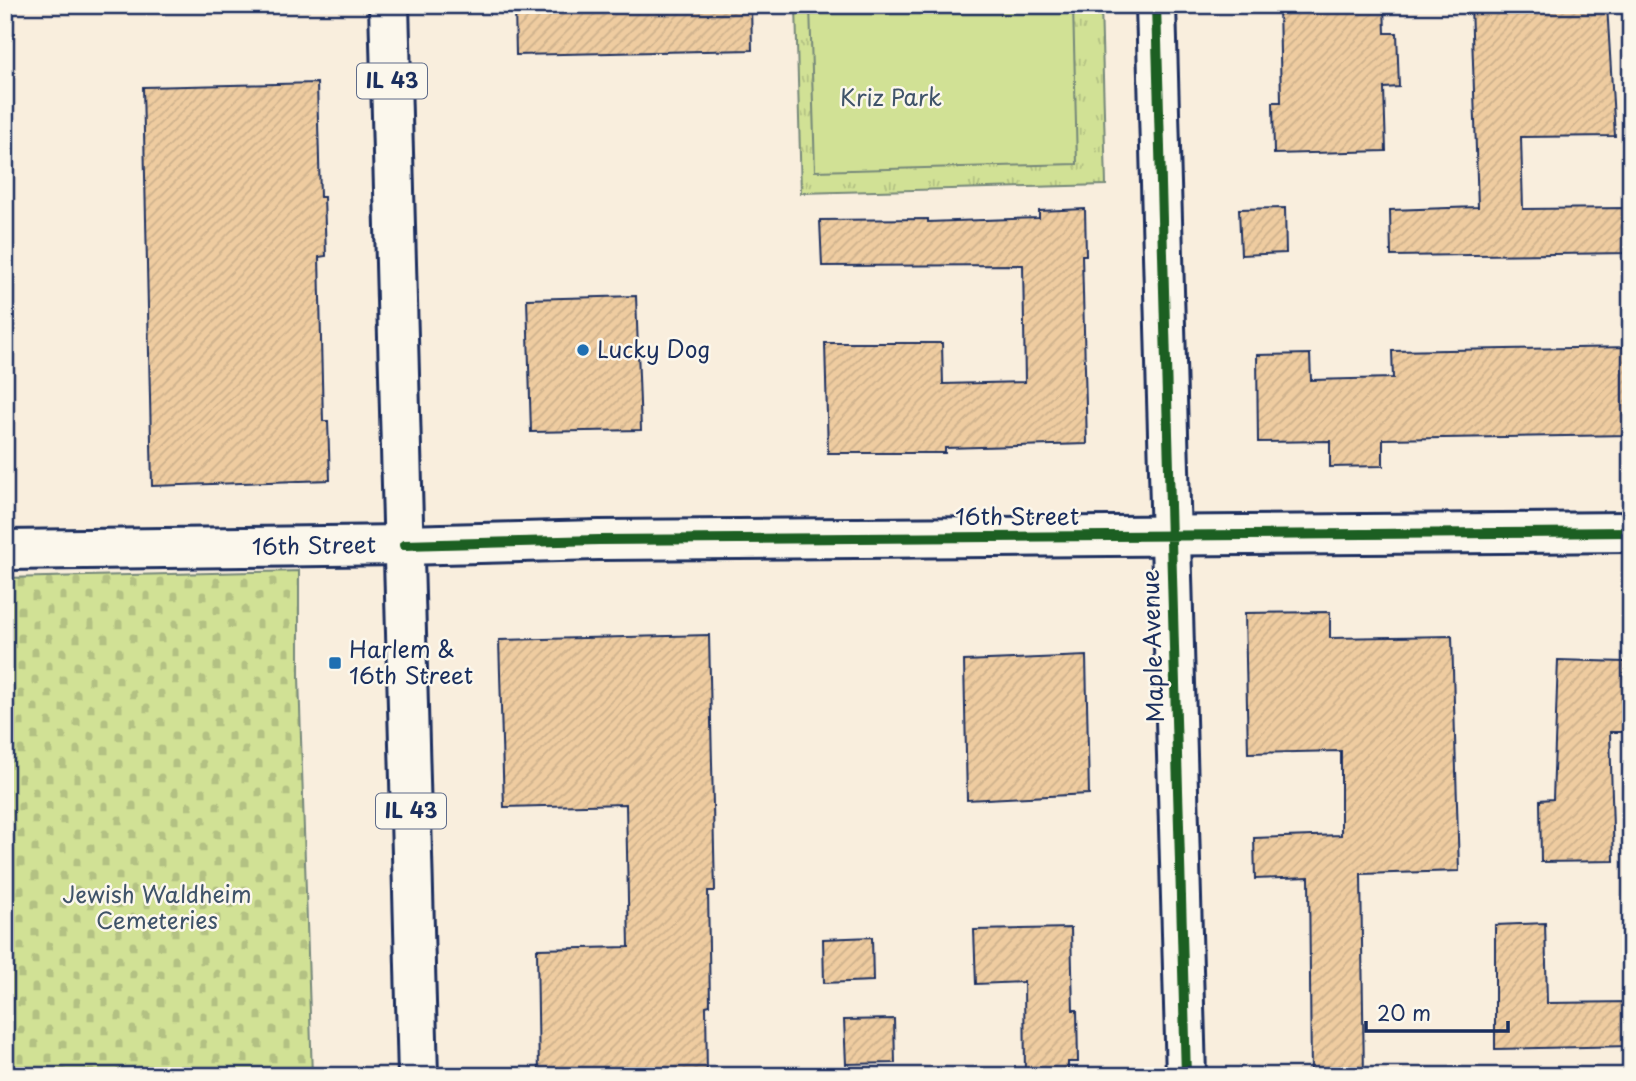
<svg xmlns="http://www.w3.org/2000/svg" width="1636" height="1081" viewBox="0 0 1636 1081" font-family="'Playpen Sans',sans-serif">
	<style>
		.cemetery { fill: url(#cemetery-stones); stroke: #76887a; stroke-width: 2 }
		.park { fill: url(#park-tufts); stroke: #76887a; stroke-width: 2 }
		.garden { fill: #d1e195; stroke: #76887a; stroke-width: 2 }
		.building { fill: url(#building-hatch); stroke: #1b2f5e; stroke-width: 2 }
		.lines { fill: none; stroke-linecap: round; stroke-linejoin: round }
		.minor-casing { stroke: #1b2f5e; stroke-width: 44 }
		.tertiary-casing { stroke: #1b2f5e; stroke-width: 44 }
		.primary-casing { stroke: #1b2f5e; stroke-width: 44 }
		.minor { stroke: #fbf7ec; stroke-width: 38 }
		.tertiary { stroke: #fbf7ec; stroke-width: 38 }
		.primary { stroke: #fbf7ec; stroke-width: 38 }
		.cycleway-casing { stroke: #fbf7ec; stroke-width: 15 }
		.cycleway { stroke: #1b5e20; stroke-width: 10 }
		.poi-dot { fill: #1f6fb2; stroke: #fbf7ec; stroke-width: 2.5 }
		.labels { text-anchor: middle; stroke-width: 5; stroke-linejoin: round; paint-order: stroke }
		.shield { fill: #fbf7ec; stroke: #5e6b89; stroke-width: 2 }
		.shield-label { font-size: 21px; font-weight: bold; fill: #1b2f5e }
		.park-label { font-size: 23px; fill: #3f5369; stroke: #fbf7ec }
		.poi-label { font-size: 23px; fill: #1b2f5e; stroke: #fbf7ec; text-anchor: start }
		.street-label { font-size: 23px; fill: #1b2f5e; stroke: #fbf7ec }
	</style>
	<defs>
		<pattern id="cemetery-stones" width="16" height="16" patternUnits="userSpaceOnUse" patternTransform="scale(1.75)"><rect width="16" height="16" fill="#d1e195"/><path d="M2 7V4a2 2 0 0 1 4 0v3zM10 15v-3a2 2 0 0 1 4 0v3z" fill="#b3c183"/></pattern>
		<pattern id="park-tufts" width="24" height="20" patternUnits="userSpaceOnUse" patternTransform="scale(1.75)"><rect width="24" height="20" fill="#d1e195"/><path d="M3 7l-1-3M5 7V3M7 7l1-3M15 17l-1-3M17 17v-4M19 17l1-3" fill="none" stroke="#b3c183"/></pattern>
		<pattern id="building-hatch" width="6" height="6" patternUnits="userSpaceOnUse" patternTransform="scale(1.75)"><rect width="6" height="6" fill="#efcca0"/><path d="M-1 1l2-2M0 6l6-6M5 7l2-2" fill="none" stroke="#ccb08c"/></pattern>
	</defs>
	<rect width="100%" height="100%" fill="#f9eedd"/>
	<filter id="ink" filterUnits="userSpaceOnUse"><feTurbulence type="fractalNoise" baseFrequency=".0143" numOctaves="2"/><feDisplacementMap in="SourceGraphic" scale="14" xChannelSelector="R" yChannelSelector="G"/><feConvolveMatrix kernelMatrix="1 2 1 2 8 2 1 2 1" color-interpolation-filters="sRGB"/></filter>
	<g filter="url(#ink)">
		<path class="cemetery" d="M 299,571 L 299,677 L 312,1076 L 5,1076 L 5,578 Z"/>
		<path class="park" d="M 796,5 L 1101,5 L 1106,185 L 801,193 Z"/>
		<path class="garden" d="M 810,5 L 1073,5 L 1077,164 L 815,171 Z"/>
		<path class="building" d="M 515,5 L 751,5 L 752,50 L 516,55 Z
			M 1279,5 L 1384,5 L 1385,33 L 1397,33 L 1399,87 L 1384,88 L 1386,151 L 1274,154 L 1273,102 L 1281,102 Z
			M 1471,5 L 1607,5 L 1615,136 L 1521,137 L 1523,209 L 1627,208 L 1629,253 L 1391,256 L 1390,210 L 1478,207 Z
			M 317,83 L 320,197 L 324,197 L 326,256 L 319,257 L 323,421 L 328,421 L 330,480 L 152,486 L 143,87 Z
			M 1285,208 L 1286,253 L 1241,255 L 1239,209 Z
			M 1085,209 L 1086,255 L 1082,255 L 1087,444 L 945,448 L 945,453 L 828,453 L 825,343 L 942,343 L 943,384 L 1025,382 L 1023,265 L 822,266 L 820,220 L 928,219 L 928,222 L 1039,218 L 1039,211 Z
			M 636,296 L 641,430 L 531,432 L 527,299 Z
			M 1631,347 L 1631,435 L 1383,439 L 1383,466 L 1330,467 L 1330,441 L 1258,442 L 1257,355 L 1310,354 L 1311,380 L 1393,378 L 1392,351 Z
			M 1330,612 L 1330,638 L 1452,636 L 1459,871 L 1361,874 L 1364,1076 L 1311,1076 L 1309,877 L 1255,879 L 1254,838 L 1341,835 L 1341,751 L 1248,753 L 1245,613 Z
			M 709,635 L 715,891 L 708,891 L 710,1005 L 706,1006 L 707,1076 L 539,1076 L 537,949 L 629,947 L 626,804 L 504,807 L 499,640 Z
			M 1086,656 L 1089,794 L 967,800 L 964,661 Z
			M 1558,660 L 1625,662 L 1623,732 L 1610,732 L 1614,861 L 1541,862 L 1540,800 L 1553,799 Z
			M 1545,923 L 1547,1003 L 1631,1002 L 1631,1046 L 1495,1049 L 1495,925 Z
			M 1071,928 L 1073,1010 L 1077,1010 L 1078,1062 L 1068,1062 L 1068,1076 L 1025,1076 L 1024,982 L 976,984 L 974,930 Z
			M 872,937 L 873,981 L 824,983 L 823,939 Z
			M 894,1019 L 895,1063 L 846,1064 L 844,1020 Z"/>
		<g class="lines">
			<defs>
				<path id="minor" d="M 1156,5 L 1186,1076
					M 5,550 L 404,545"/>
				<path id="tertiary" d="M 404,545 L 599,540 L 1631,532"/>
				<path id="primary" d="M 389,5 L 418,1076"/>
			</defs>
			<use href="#minor" class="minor-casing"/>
			<use href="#tertiary" class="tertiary-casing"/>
			<use href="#primary" class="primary-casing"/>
			<use href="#minor" class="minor"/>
			<use href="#tertiary" class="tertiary"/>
			<use href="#primary" class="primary"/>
			<defs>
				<path id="cycleway" d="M 1156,5 L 1186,1076
					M 404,545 L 599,540 L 1631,532"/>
			</defs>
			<use href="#cycleway" class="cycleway-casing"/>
			<use href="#cycleway" class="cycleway"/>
		</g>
	</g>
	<g class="poi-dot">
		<circle cx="583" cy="350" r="7"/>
		<rect x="328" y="656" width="14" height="14" rx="3.5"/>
	</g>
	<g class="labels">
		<g class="shield">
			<rect x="357" y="63.5" width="70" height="35" rx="5"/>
			<rect x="376" y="793.5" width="70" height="35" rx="5"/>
		</g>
		<g class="shield-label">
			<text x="392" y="88">IL 43</text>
			<text x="411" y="818">IL 43</text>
		</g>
		<g class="park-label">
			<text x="891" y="106">Kriz Park</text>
			<text x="157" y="903">Jewish Waldheim<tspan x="157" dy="26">Cemeteries</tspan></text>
		</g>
		<g class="poi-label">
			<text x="597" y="358">Lucky Dog</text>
			<text x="349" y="658">Harlem &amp;<tspan x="349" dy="26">16th Street</tspan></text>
		</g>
		<g class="street-label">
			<text x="1017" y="525">16th Street</text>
			<text transform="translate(314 546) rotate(-1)" y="8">16th Street</text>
			<text transform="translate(1153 646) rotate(-92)" y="8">Maple Avenue</text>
		</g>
	</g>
	<rect width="1636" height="1081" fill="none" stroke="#fbf7ec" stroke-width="28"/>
	<rect x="14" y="14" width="1608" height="1053" fill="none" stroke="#1b2f5e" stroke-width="2.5" filter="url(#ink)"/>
	<path d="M1366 1021v10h142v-10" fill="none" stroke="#1b2f5e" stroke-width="3.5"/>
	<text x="1377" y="1021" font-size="21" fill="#1b2f5e" stroke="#fbf7ec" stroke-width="5" paint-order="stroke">20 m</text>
</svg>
